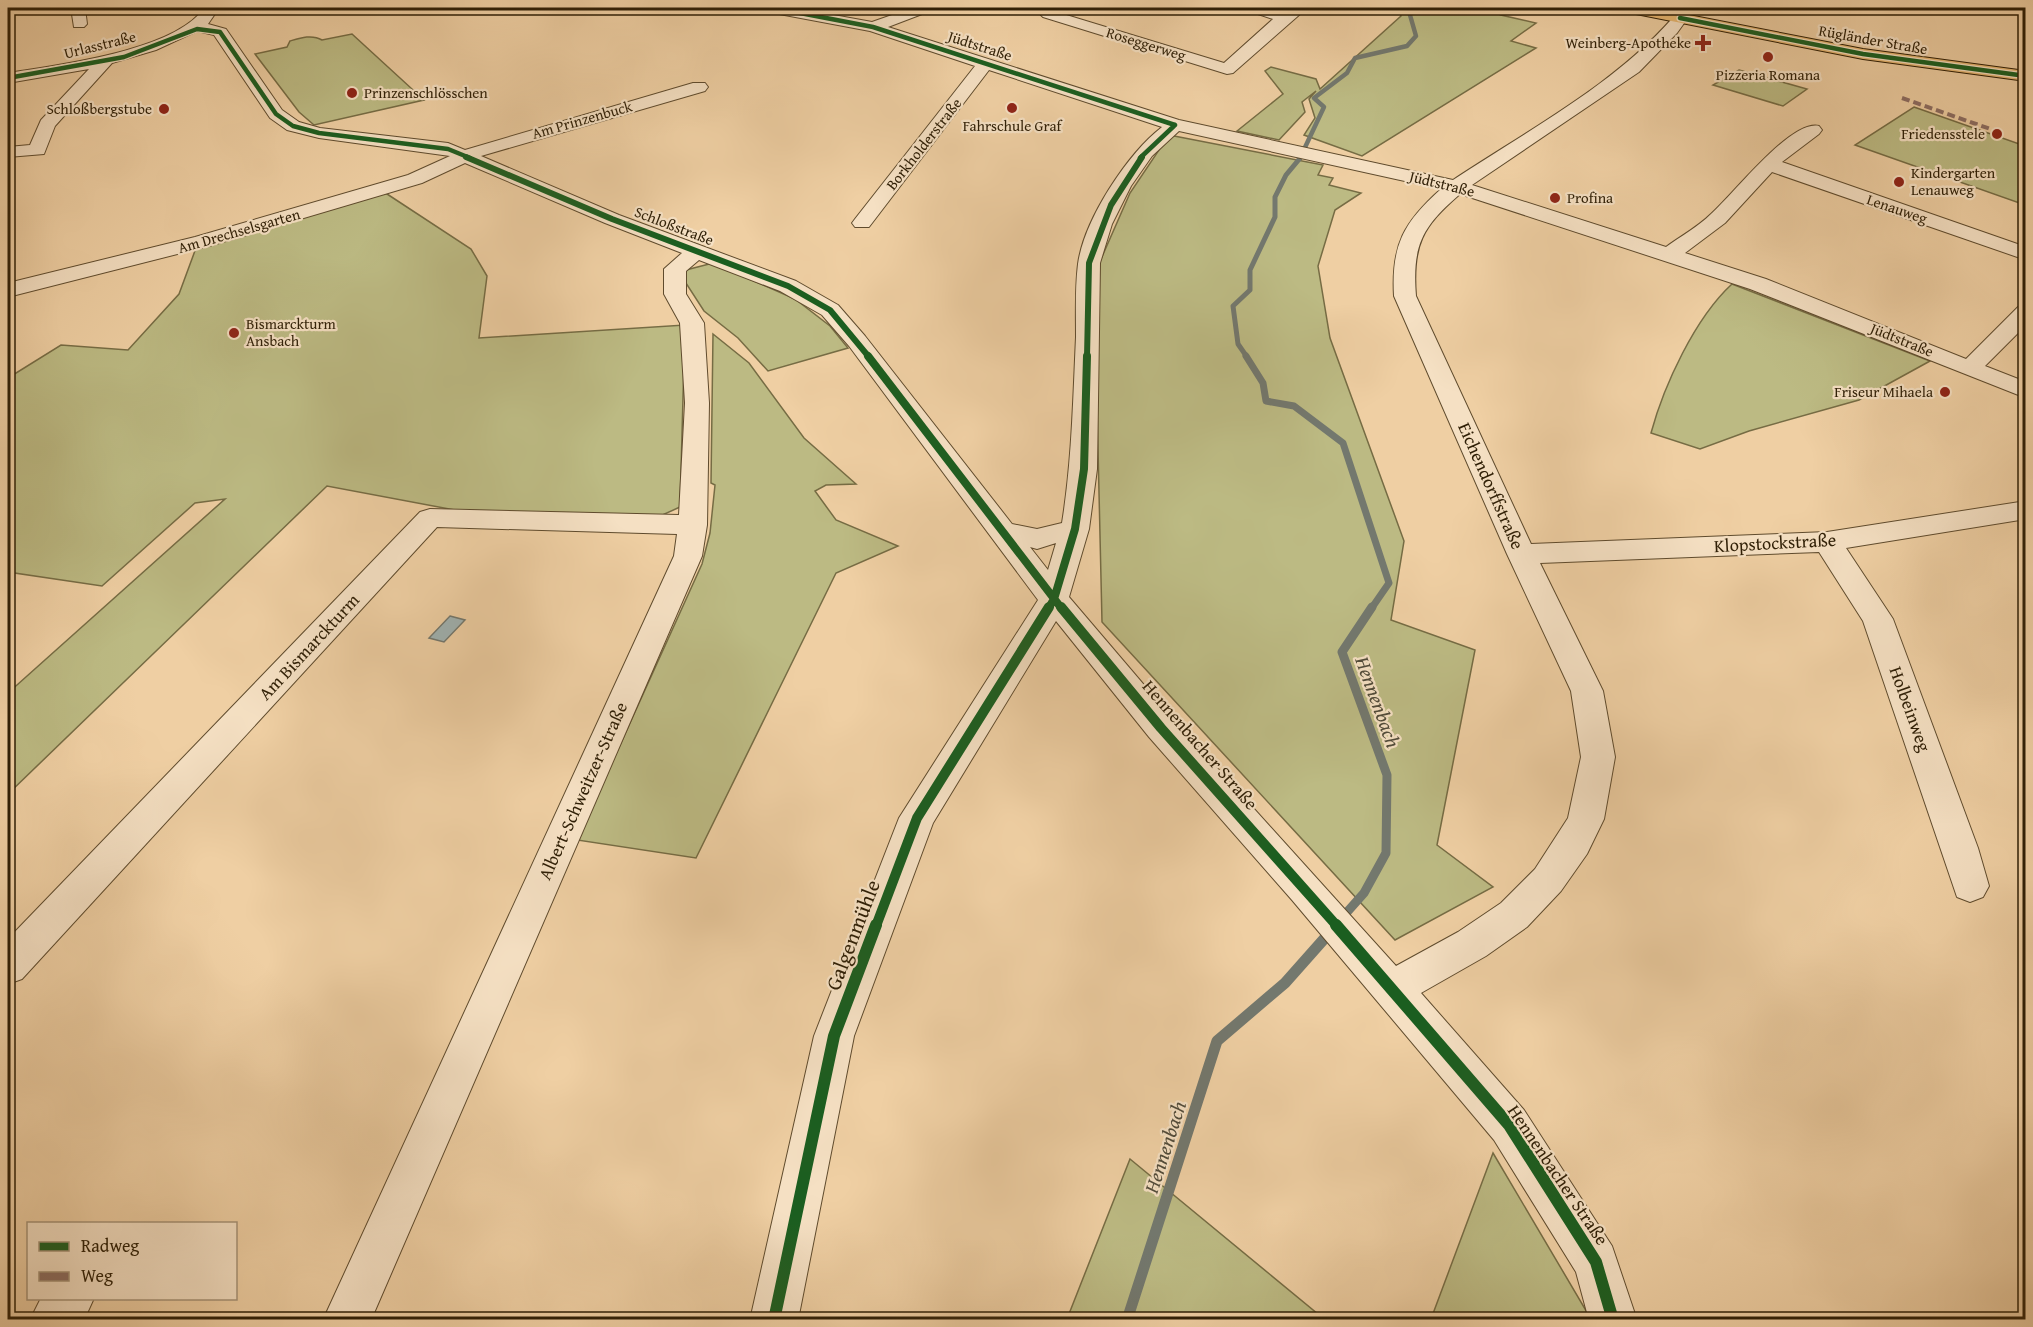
<svg xmlns="http://www.w3.org/2000/svg" width="2033" height="1327" viewBox="0 0 2033 1327" font-family="'Gentium Book Plus',serif">
	<style>
		.green { fill: #bcba83; stroke: #766c44; stroke-width: 1.5 }
		.water { fill: #a0b3b3; stroke: #73786e; stroke-width: 1.5 }
		.lines { fill: none; stroke-linecap: round; stroke-linejoin: round }
		.stream-far4 { stroke: #73786e; stroke-width: 4.5 }
		.stream-far3 { stroke: #73786e; stroke-width: 5 }
		.stream-far2 { stroke: #73786e; stroke-width: 7 }
		.stream-far1 { stroke: #73786e; stroke-width: 9 }
		.stream { stroke: #73786e; stroke-width: 11 }
		.minor-casing { stroke: #5f4b2d; stroke-width: 2 }
		.major-casing { stroke: #2f1f06; stroke-width: 2 }
		.minor { fill: #f5e0c3; fill-rule: evenodd }
		.major { fill: #e8b872; fill-rule: evenodd }
		.quiet { stroke: #8d6e63; stroke-width: 4; stroke-dasharray: 8 4; stroke-linecap: butt }
		.cycleway-far4-casing { stroke: #f5e0c3; stroke-width: 7 }
		.cycleway-far3-casing { stroke: #f5e0c3; stroke-width: 8 }
		.cycleway-far2-casing { stroke: #f5e0c3; stroke-width: 10 }
		.cycleway-far1-casing { stroke: #f5e0c3; stroke-width: 14 }
		.cycleway-casing { stroke: #f5e0c3; stroke-width: 16 }
		.cycleway-far4 { stroke: #1b5e20; stroke-width: 4.5 }
		.cycleway-far3 { stroke: #1b5e20; stroke-width: 6 }
		.cycleway-far2 { stroke: #1b5e20; stroke-width: 8 }
		.cycleway-far1 { stroke: #1b5e20; stroke-width: 10 }
		.cycleway { stroke: #1b5e20; stroke-width: 12 }
		.poi-dot { fill: #8f2418; stroke: #f5e0c3; stroke-width: 2 }
		.labels { text-anchor: middle; stroke-width: 4.5; stroke-linejoin: round; paint-order: stroke }
		.far-street-label { font-size: 15px; fill: #2f1f06; stroke: #f5e0c3 }
		.far-poi-label { font-size: 15px; fill: #2f1f06; stroke: #f5e0c3; text-anchor: end }
		.street-label { font-size: 18px; fill: #2f1f06; stroke: #f5e0c3 }
		.water-label { font-size: 20px; font-style: italic; fill: #514b3a; stroke: #f5e0c3 }
		.near-street-label { font-size: 21px; fill: #2f1f06; stroke: #f5e0c3 }
	</style>
	<rect width="100%" height="100%" fill="#efcfa3"/>
	<filter id="stains"><feTurbulence type="fractalNoise" baseFrequency=".00333" numOctaves="4"/><feColorMatrix values="0 0 0 0 .2 0 0 0 0 .09 0 0 0 0 .02 0 0 0 .5 -.17"/></filter>
	<radialGradient id="worn" r=".72"><stop offset=".6" stop-color="#630" stop-opacity="0"/><stop offset="1" stop-color="#630" stop-opacity=".3"/></radialGradient>
	<path class="green" d="M 1399,8 L 1510,8 L 1501,15 L 1536,23 L 1511,41 L 1536,48 L 1362,156 L 1304,135 L 1315,118 L 1309,99 L 1316,91 L 1302,102 L 1305,112 L 1279,140 L 1237,131 L 1283,94 L 1265,71 L 1271,67 L 1316,79 L 1320,89 L 1401,16 Z
		M 352,34 L 424,100 L 314,125 L 299,112 L 255,54 L 287,47 L 290,41 C 300,38 312,34 322,40 Z
		M 1739,70 L 1807,89 L 1783,106 L 1713,85 Z
		M 1914,107 L 2025,146 L 2025,205 L 1855,145 Z
		M 1169,135 L 1323,165 L 1318,175 L 1333,178 L 1329,185 L 1361,193 L 1335,210 L 1318,266 L 1330,338 L 1404,541 L 1391,620 L 1475,650 L 1437,845 L 1493,887 L 1395,940 L 1102,622 L 1094,275 L 1130,193 Z
		M 384,192 L 471,249 L 487,276 L 479,338 L 685,325 L 680,507 L 658,517 L 460,511 L 327,486 L 8,794 L 8,693 L 225,499 L 195,503 L 102,586 L 8,572 L 8,378 L 61,345 L 128,350 L 179,294 L 196,248 Z
		M 713,263 L 795,299 L 830,326 L 848,348 L 768,371 L 738,338 L 704,311 L 682,277 L 686,270 Z
		M 1732,284 L 1930,361 L 1859,400 L 1749,431 L 1700,449 L 1651,433 C 1664,385 1695,318 1732,284 Z
		M 713,334 L 749,363 L 804,438 L 856,484 L 826,485 L 815,491 L 836,520 L 898,546 L 836,573 L 696,858 L 577,840 L 702,564 L 710,533 L 715,485 L 711,483 Z
		M 1493,1153 L 1591,1319 L 1431,1319 Z
		M 1130,1159 L 1324,1319 L 1067,1319 Z"/>
	<path class="water" d="M 450,616 L 465,620 L 444,642 L 429,638 Z"/>
	<g class="lines">
		<path class="stream-far4" d="M 1300,158 L 1324,107 L 1314,98 L 1347,73 L 1355,58 L 1407,46 L 1416,36 L 1408,8"/>
		<path class="stream-far3" d="M 1247,357 L 1238,344 L 1233,306 L 1250,290 L 1250,270 L 1275,217 L 1275,197 L 1286,175 L 1301,157"/>
		<path class="stream-far2" d="M 1246,356 L 1263,383 L 1266,401 L 1294,406 L 1343,443 L 1389,583 L 1371,609"/>
		<path class="stream-far1" d="M 1340,920 L 1364,893 L 1386,853 L 1387,775 L 1342,652 L 1372,607"/>
		<path class="stream" d="M 1127,1320 L 1217,1041 L 1285,983 L 1332,930"/>
		<defs>
			<path id="minor" d="M 71,8 L 85,8 L 87,24 L 84,27 L 74,27 Z
				M 204,8 L 214,8 L 217,11 L 208,24 L 226,29 L 282,110 L 299,122 L 320,128 L 448,143 L 465,150 L 693,83 L 705,83 L 708,87 L 705,91 L 481,156 L 619,215 L 796,281 L 838,305 L 865,336 L 1012,524 L 1037,529 L 1062,523 C 1072,461 1073,400 1076,337 C 1076,313 1075,288 1078,264 C 1084,220 1127,154 1162,127 L 989,70 L 869,227 L 855,227 L 852,223 L 855,219 L 975,66 L 870,31 L 774,13 L 767,8 L 795,8 L 872,22 L 912,8 L 932,8 L 930,11 L 888,27 L 1179,120 L 1453,180 C 1530,129 1623,80 1681,8 L 1695,8 L 1677,33 L 1639,72 L 1472,185 L 1666,247 C 1681,236 1698,227 1711,214 C 1732,196 1791,119 1819,126 L 1822,130 L 1819,134 L 1782,162 L 2026,247 L 2026,260 L 1772,172 L 1725,223 L 1685,253 L 1766,279 L 1966,359 L 2018,307 L 2026,305 L 2026,325 L 1985,366 L 2026,382 L 2026,398 L 1750,289 L 1460,194 C 1422,227 1412,245 1416,296 L 1531,544 L 1827,532 L 2026,501 L 2026,519 L 1846,548 L 1893,619 L 1978,848 L 1989,886 L 1983,897 L 1970,902 L 1957,897 L 1863,621 L 1819,552 L 1540,563 L 1603,691 L 1615,757 L 1604,819 L 1587,854 L 1561,891 L 1527,927 L 1486,956 L 1421,993 L 1524,1110 L 1612,1246 L 1637,1320 L 1589,1320 L 1576,1272 L 1494,1140 L 1292,900 L 1149,737 L 1056,621 L 933,823 L 854,1036 L 798,1320 L 750,1320 L 814,1036 L 899,818 L 1038,600 L 849,346 L 822,315 L 780,291 L 699,260 L 686,271 L 686,294 L 704,323 L 709,403 L 707,525 L 702,556 L 371,1320 L 323,1320 L 674,556 L 677,534 L 437,527 L 22,979 L 8,984 L 8,939 L 420,512 L 430,509 L 679,515 L 685,403 L 680,323 L 664,294 L 664,269 L 682,253 L 605,223 L 465,163 L 422,183 L 209,246 L 8,297 L 8,283 L 195,237 L 408,175 L 450,156 L 319,138 L 287,130 L 270,118 L 214,35 L 197,31 L 156,50 L 112,63 L 55,126 L 44,154 L 8,157 L 8,147 L 30,145 L 41,120 L 89,69 L 8,83 L 8,73 C 57,65 175,51 204,8 ZM 1179,131 L 1441,189 C 1404,222 1391,245 1394,296 L 1507,554 L 1571,691 L 1581,757 L 1568,818 L 1535,869 L 1501,903 L 1458,932 L 1396,966 L 1173,719 L 1069,597 L 1089,529 L 1097,469 L 1100,263 L 1112,224 L 1131,186 L 1152,156 ZM 1056,543 L 1048,570 L 1030,547 L 1037,549 Z
				M 1051,8 L 1070,8 L 1063,14 L 1224,63 L 1273,19 L 1249,11 L 1247,8 L 1268,8 L 1282,12 L 1289,8 L 1307,8 L 1233,73 L 1227,74 L 1043,17 L 1040,14 Z
				M 41,1298 L 94,1298 L 84,1320 L 30,1320 Z"/>
			<path id="major" d="M 1623,8 L 1653,8 L 1863,49 L 2026,71 L 2026,81 L 1863,59 L 1631,13 Z"/>
		</defs>
		<use href="#minor" class="minor-casing"/>
		<use href="#major" class="major-casing"/>
		<use href="#minor" class="minor"/>
		<use href="#major" class="major"/>
		<path class="quiet" d="M 1902,98 L 1996,131"/>
		<defs>
			<path id="cycleway-far4" d="M 774,8 L 873,27 L 1175,125
				M 1680,18 L 1863,54 L 2026,76
				M 8,78 L 124,57 L 197,29 L 220,32 L 276,114 L 293,126 L 319,133 L 448,149 L 470,158
				M 1140,158 L 1175,125"/>
			<path id="cycleway-far3" d="M 466,157 L 612,219 L 788,286 L 830,310 L 869,357
				M 1087,357 L 1089,263 L 1111,205 L 1142,157"/>
			<path id="cycleway-far2" d="M 868,356 L 1062,609
				M 1048,609 L 1054,599 L 1075,529 L 1084,469 L 1087,356"/>
			<path id="cycleway-far1" d="M 1061,607 L 1161,728 L 1337,926
				M 876,926 L 917,818 L 1049,607"/>
			<path id="cycleway" d="M 1336,925 L 1509,1125 L 1596,1262 L 1613,1320
				M 774,1320 L 834,1036 L 876,925"/>
		</defs>
		<use href="#cycleway-far4" class="cycleway-far4-casing"/>
		<use href="#cycleway-far3" class="cycleway-far3-casing"/>
		<use href="#cycleway-far2" class="cycleway-far2-casing"/>
		<use href="#cycleway-far1" class="cycleway-far1-casing"/>
		<use href="#cycleway" class="cycleway-casing"/>
		<use href="#cycleway-far4" class="cycleway-far4"/>
		<use href="#cycleway-far3" class="cycleway-far3"/>
		<use href="#cycleway-far2" class="cycleway-far2"/>
		<use href="#cycleway-far1" class="cycleway-far1"/>
		<use href="#cycleway" class="cycleway"/>
	</g>
	<g class="poi-dot">
		<path d="M1700 34h6v6h6v6h-6v6h-6v-6h-6v-6h6z"/>
		<circle cx="1768" cy="57" r="6"/>
		<circle cx="352" cy="93" r="6"/>
		<circle cx="1012" cy="108" r="6"/>
		<circle cx="164" cy="109" r="6"/>
		<circle cx="1997" cy="134" r="6"/>
		<circle cx="1899" cy="182" r="6"/>
		<circle cx="1555" cy="198" r="6"/>
		<circle cx="234" cy="333" r="6"/>
		<circle cx="1945" cy="392" r="6"/>
	</g>
	<g class="labels">
		<g class="far-street-label">
			<text transform="translate(1873 40) rotate(10)" y="5">Rügländer Straße</text>
			<text transform="translate(1146 44) rotate(17)" y="5">Roseggerweg</text>
			<text transform="translate(100 45) rotate(-14)" y="5">Urlasstraße</text>
			<text transform="translate(980 46) rotate(18)" y="5">Jüdtstraße</text>
			<text transform="translate(582 120) rotate(-16)" y="5">Am Prinzenbuck</text>
			<text transform="translate(924 144) rotate(-52)" y="5">Borkholderstraße</text>
			<text transform="translate(1442 184) rotate(14)" y="5">Jüdtstraße</text>
			<text transform="translate(1897 209) rotate(19)" y="5">Lenauweg</text>
			<text transform="translate(674 226) rotate(21)" y="5">Schloßstraße</text>
			<text transform="translate(239 231) rotate(-16)" y="5">Am Drechselsgarten</text>
			<text transform="translate(1902 340) rotate(22)" y="5">Jüdtstraße</text>
		</g>
		<g class="far-poi-label">
			<text x="1691" y="48">Weinberg-Apotheke</text>
			<text x="1768" y="80" text-anchor="middle">Pizzeria Romana</text>
			<text x="364" y="98" text-anchor="start">Prinzenschlösschen</text>
			<text x="152" y="114">Schloßbergstube</text>
			<text x="1012" y="131" text-anchor="middle">Fahrschule Graf</text>
			<text x="1985" y="139">Friedensstele</text>
			<text x="1911" y="178" text-anchor="start">Kindergarten<tspan x="1911" dy="17">Lenauweg</tspan></text>
			<text x="1567" y="203" text-anchor="start">Profina</text>
			<text x="246" y="329" text-anchor="start">Bismarckturm<tspan x="246" dy="17">Ansbach</tspan></text>
			<text x="1933" y="397">Friseur Mihaela</text>
		</g>
		<g class="street-label">
			<text transform="translate(1491 486) rotate(66)" y="6">Eichendorffstraße</text>
			<text transform="translate(1775 543) rotate(-3)" y="6">Klopstockstraße</text>
			<text transform="translate(309 647) rotate(-47)" y="6">Am Bismarckturm</text>
			<text transform="translate(1910 709) rotate(70)" y="6">Holbeinweg</text>
			<text transform="translate(1200 745) rotate(49)" y="6">Hennenbacher Straße</text>
			<text transform="translate(583 791) rotate(-66)" y="6">Albert-Schweitzer-Straße</text>
			<text transform="translate(1558 1175) rotate(56)" y="6">Hennenbacher Straße</text>
		</g>
		<g class="water-label">
			<text transform="translate(1378 702) rotate(70)" y="7">Hennenbach</text>
			<text transform="translate(1165 1147) rotate(-72)" y="7">Hennenbach</text>
		</g>
		<g class="near-street-label">
			<text transform="translate(853 935) rotate(-69)" y="7">Galgenmühle</text>
		</g>
	</g>
	<rect width="2033" height="1327" fill="none" stroke="#efcfa3" stroke-width="30"/>
	<rect x="9" y="9" width="2015" height="1309" fill="none" stroke="#2f1f06" stroke-width="3"/>
	<rect x="15" y="15" width="2003" height="1297" fill="none" stroke="#2f1f06" stroke-width="1.5"/>
	<rect x="27" y="1222" width="210" height="78" fill="#f5e0c3" stroke="#a69377" stroke-width="1.5"/>
	<rect x="39" y="1242" width="30" height="9" fill="#1b5e20" stroke="#a69377" stroke-width="1.5"/>
	<text x="81" y="1252" font-size="18" fill="#2f1f06">Radweg</text>
	<rect x="39" y="1272" width="30" height="9" fill="#8d6e63" stroke="#a69377" stroke-width="1.5"/>
	<text x="81" y="1282" font-size="18" fill="#2f1f06">Weg</text>
	<rect width="100%" height="100%" filter="url(#stains)"/>
	<rect width="100%" height="100%" fill="url(#worn)"/>
</svg>
